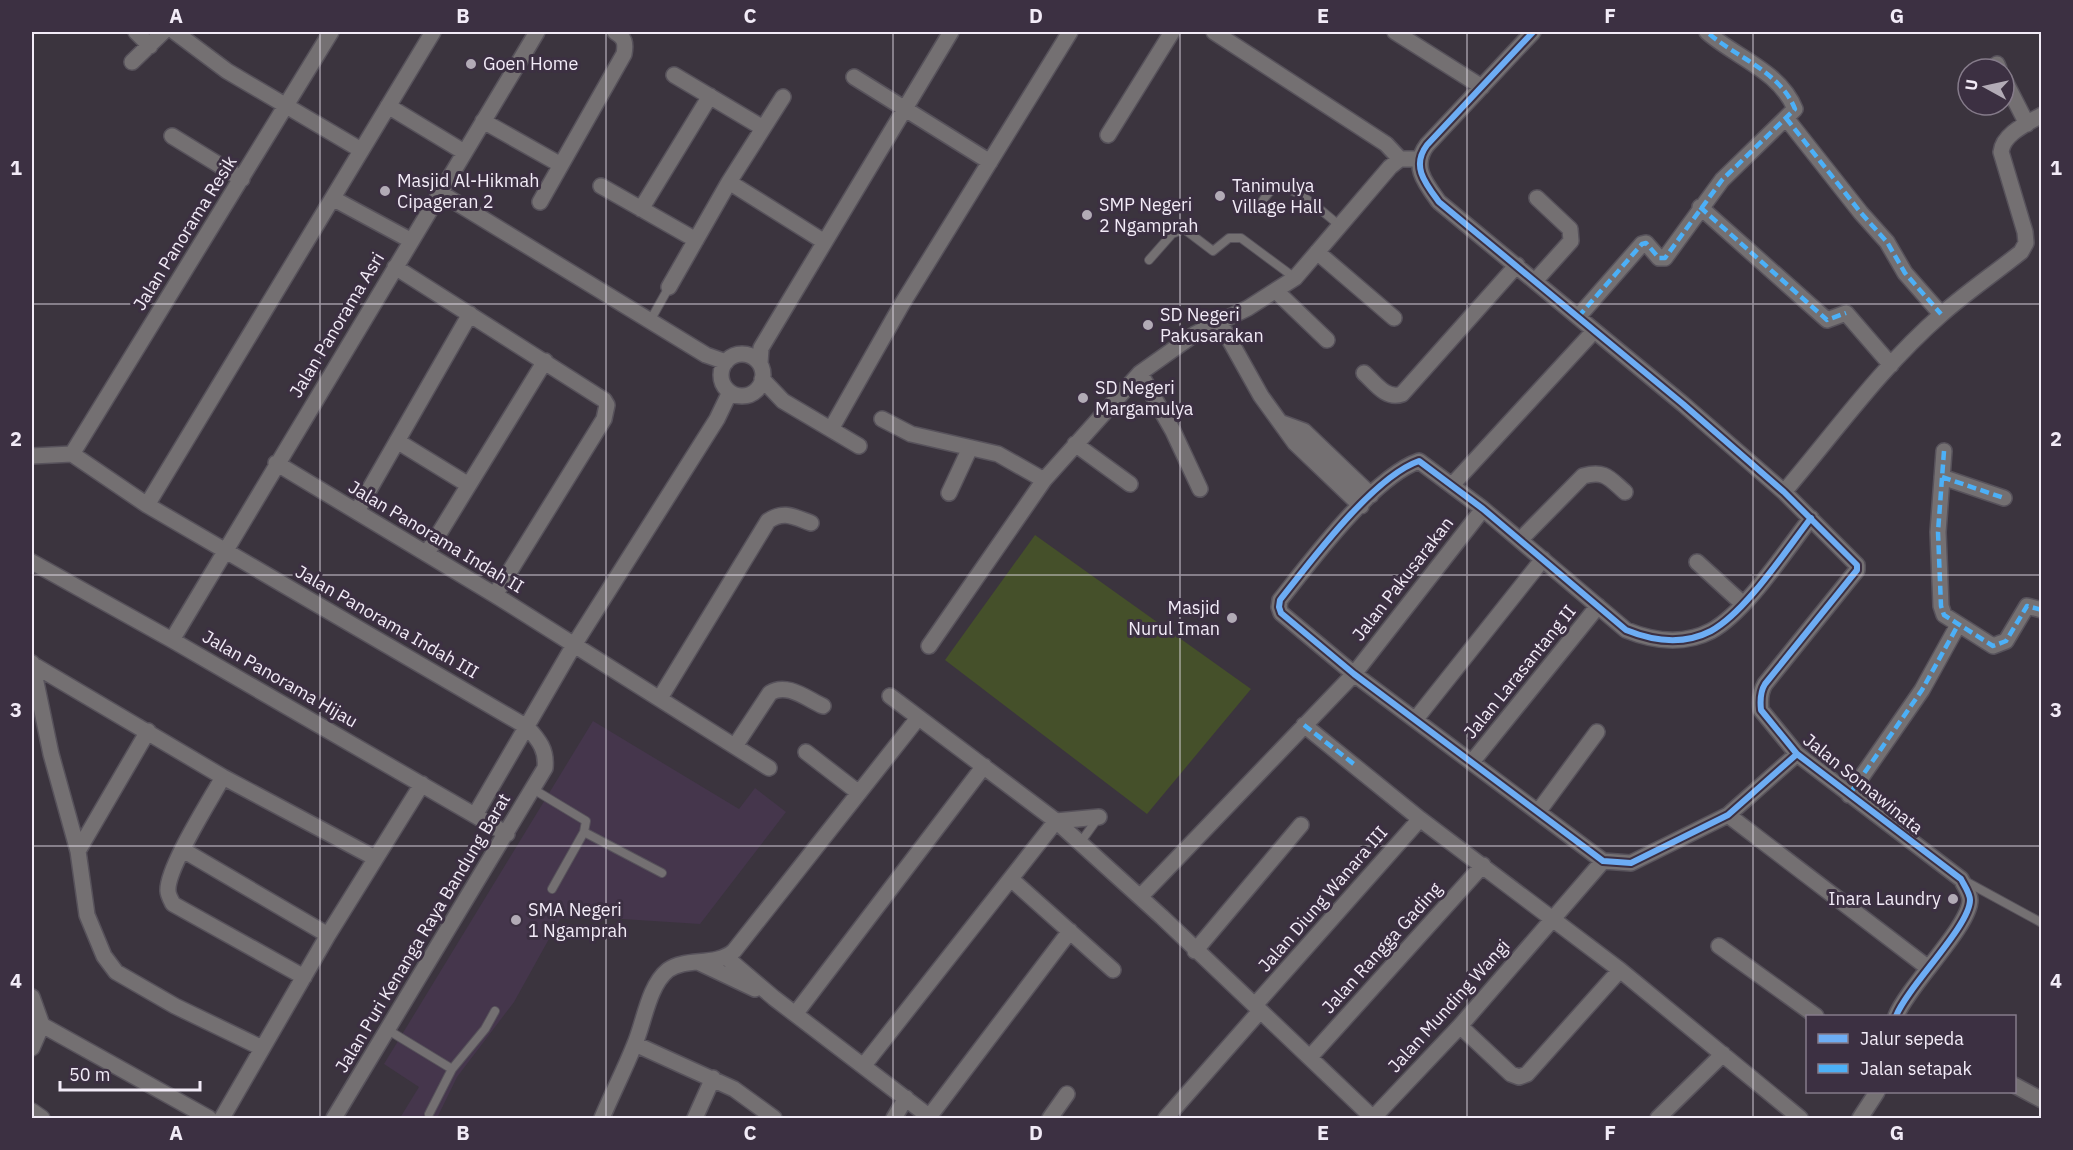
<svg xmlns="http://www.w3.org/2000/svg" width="2073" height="1150" viewBox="0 0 2073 1150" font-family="'IBM Plex Sans',sans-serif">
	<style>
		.built { fill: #45364c }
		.green { fill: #45502a }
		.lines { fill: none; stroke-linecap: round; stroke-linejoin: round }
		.lane-casing { stroke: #57525b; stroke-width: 10 }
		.street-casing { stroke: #57525b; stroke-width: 18 }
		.lane { stroke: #747072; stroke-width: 8 }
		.street { stroke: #747072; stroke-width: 15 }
		.quiet { stroke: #4cb0f7; stroke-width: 4.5; stroke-dasharray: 9 4.5; stroke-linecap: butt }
		.cycleway-casing { stroke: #3c3042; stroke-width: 10 }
		.cycleway { stroke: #6dadf4; stroke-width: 6 }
		.grid { fill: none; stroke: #f2ebf7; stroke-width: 1.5; stroke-opacity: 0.55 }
		.poi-dot { fill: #b2abb6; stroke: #3c3042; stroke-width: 2 }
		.labels { text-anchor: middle; stroke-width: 6; stroke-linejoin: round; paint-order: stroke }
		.poi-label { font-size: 18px; fill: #f2ebf7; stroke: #3c3042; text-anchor: start }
		.street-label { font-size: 18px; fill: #f2ebf7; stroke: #3c3042 }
		.neatline { fill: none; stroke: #f2ebf7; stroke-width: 2 }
		.grid-label { font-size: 20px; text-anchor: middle; font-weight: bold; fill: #f2ebf7 }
	</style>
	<rect width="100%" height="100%" fill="#3b343e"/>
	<path class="built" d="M 593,721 L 739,809 L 755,788 L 786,812 L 700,924 L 591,917 L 560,919 L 514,1002 L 457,1077 L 437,1118 L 400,1118 L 419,1087 L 384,1064 Z"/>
	<path class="green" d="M 1035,535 L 1251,689 L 1147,814 L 945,660 Z"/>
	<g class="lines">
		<defs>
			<path id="lane" d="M 1257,209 C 1261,204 1266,194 1272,190 C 1289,178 1326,215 1340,226
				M 1149,260 L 1172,234 L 1184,229 L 1213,251 L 1229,238 L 1241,238 L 1295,278
				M 650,321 L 669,287
				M 533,789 L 586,821 L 584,832 L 552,889
				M 584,832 L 662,873
				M 1080,843 L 1098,818
				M 1965,881 L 2042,923
				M 388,1030 L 452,1069
				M 429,1114 L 452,1069 L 485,1029 L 495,1011"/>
			<path id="street" d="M 136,32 L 150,46
				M 175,32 L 227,71 L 361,150
				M 1214,32 L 1386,144 L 1400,159
				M 1395,32 L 1482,87
				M 1533,32 L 1427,145 C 1411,166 1425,183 1439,202 L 1683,404 L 1784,492 L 1857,565 L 1857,570 L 1765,684 C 1760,692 1760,701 1761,710 L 1797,754 L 1961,879 C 1964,885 1970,893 1970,900 C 1970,926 1908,986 1896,1016
				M 132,62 L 163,32
				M 1997,64 L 1999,69
				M 674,75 L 763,128
				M 854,77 L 990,162
				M 2004,79 L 2027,124
				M 388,106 L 464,152
				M 1786,118 L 1861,213 L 1887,242 L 1905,273 L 1941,314
				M 483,121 L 561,165
				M 1108,135 L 1172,32
				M 172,136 L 242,179
				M 729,182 L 823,241
				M 601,186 L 696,240
				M 439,192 L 706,355 L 726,362
				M 334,199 L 410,240
				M 540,202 L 624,54 C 626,43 625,38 615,32
				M 1700,207 L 1827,320 L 1846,313 L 1891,365
				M 641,209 L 710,96
				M 1317,252 L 1394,318
				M 395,267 L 604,400 L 607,405 L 604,419 L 495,595
				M 1535,281 L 1571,241 L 1570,229 L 1537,198
				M 669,287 L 729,182 L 783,97
				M 1277,292 L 1327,340
				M 1578,317 L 1642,244 L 1646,243 L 1659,258 L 1665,258 L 1722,180 L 1795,109 C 1780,71 1735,57 1707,32
				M 1219,321 L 1261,396 L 1295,443 L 1361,506
				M721 375a21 21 0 1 1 42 0a21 21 0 1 1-42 0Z
				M 760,363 L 761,348 L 951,32
				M 1140,373 L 1173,431 L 1200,489
				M 1364,373 C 1375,383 1386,400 1402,394 L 1517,265
				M 762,379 L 783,401 L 859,446
				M 882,419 L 911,434 L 998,454 L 1044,480
				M 1282,423 L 1304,431 L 1371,495
				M 831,429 L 902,304 L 1070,32
				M 397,441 L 467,484
				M 1075,444 L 1130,484
				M 1944,451 L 1938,532 L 1941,606 L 1944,615 L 1993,646 L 2006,641 L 2027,606 L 2042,610
				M 72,454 L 331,32
				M 32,456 L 72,454 L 147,505 L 527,727 C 539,740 547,750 545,768 L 334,1118
				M 276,463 L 495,595 L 769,768
				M 1942,477 L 2004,498
				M 1453,484 L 1594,331
				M 1784,492 C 1835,432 1882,366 1942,314 C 1967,292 1995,273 2021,252 L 2026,243 L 2025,232 L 2001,152 C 2003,134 2026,124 2042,115
				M 949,493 L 970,448
				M 147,505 L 433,32
				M 357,511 L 470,314
				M 1521,539 L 1583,476 C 1605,470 1609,478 1625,492
				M 427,553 L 545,361
				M 32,562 L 172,640 L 507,834
				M 1697,562 L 1743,604
				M 172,640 L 537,32
				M 929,646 L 1044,480 L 1140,373 L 1195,334 L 1248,308 L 1295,278 L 1390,167 L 1400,159 L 1419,159
				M 32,663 L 51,754 L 78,851 L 87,915 L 104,956 L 116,972 L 175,1006 L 262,1048
				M 32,664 L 223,777 L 375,858
				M 890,696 L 1056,821 L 1162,917 L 1373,1118
				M 660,698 L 768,521 C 784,510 794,517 811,523
				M 1415,720 L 1543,559
				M 1304,725 L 1420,819 L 1620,970 L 1800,1118
				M 735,746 L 770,693 C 787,682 807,699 823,706
				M 806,752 L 859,793
				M 1797,754 L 1728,815 L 1631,863 L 1603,861 L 1354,674 L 1281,613 L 1279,607 L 1280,600 C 1311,561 1373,477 1419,461 L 1483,509 L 1626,630 C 1653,641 1684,645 1711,631 C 1746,612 1786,550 1811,518
				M 1472,762 L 1598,606
				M 223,777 C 211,799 166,869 168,891 C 168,895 171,900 173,904 L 304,977
				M 1849,795 L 1922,690 L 1958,625
				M 1538,812 L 1597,732
				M 475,815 L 574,645 L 717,419 L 730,392
				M 1728,815 L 1927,967
				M 183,850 L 328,935
				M 78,851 L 148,731
				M 1011,879 L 1113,970
				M 1140,897 L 1354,674 L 1483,509
				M 1719,946 L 1816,1016
				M 1195,951 L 1301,825
				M 727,958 L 774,998 L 931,1118
				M 700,963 L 755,989
				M 32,997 L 42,1025 L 209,1118
				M 1255,1005 L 1420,819
				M 796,1013 L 984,766
				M 1460,1026 L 1511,1074 L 1519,1077 L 1527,1074 L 1620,970
				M 635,1044 L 734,1089 L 774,1118
				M 32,1048 L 42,1025
				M 1311,1056 L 1483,865
				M 864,1065 L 1056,821 L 1099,817
				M 2014,1085 L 2042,1100
				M 32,1111 L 42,1118
				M 929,1117 L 1070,931
				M 222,1118 L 328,935 L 422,784
				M 602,1118 C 612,1094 624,1071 634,1046 C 644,1024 648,986 668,970 C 686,957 716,967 734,951 L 918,718
				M 695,1118 L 713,1078
				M 894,1118 L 906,1098
				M 1050,1118 L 1067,1094
				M 1166,1118 L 1260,1011
				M 1373,1118 L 1460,1026 L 1603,861
				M 1658,1118 L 1723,1054
				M 1860,1118 L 1877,1092"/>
		</defs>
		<use href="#lane" class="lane-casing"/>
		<use href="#street" class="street-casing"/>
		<use href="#lane" class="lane"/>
		<use href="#street" class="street"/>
		<path class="quiet" d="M 1786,118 L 1861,213 L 1887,242 L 1905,273 L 1941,314
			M 1700,207 L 1827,320 L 1846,313
			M 1578,317 L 1642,244 L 1646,243 L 1659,258 L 1665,258 L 1722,180 L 1795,109 C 1780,71 1735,57 1707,32
			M 1944,451 L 1938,532 L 1941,606 L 1944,615 L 1993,646 L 2006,641 L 2027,606 L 2042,610
			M 1942,477 L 2004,498
			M 1304,725 L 1355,765
			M 1849,795 L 1922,690 L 1958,625"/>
		<defs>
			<path id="cycleway" d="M 1533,32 L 1427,145 C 1411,166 1425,183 1439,202 L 1683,404 L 1784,492 L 1857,565 L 1857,570 L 1765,684 C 1760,692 1760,701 1761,710 L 1797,754 L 1961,879 C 1964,885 1970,893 1970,900 C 1970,926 1908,986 1896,1016
				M 1797,754 L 1728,815 L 1631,863 L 1603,861 L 1354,674 L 1281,613 L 1279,607 L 1280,600 C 1311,561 1373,477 1419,461 L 1483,509 L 1626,630 C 1653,641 1684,645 1711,631 C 1746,612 1786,550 1811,518"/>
		</defs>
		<use href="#cycleway" class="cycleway-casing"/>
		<use href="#cycleway" class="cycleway"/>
	</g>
	<path class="grid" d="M 320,32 L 320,1118M 606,32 L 606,1118M 893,32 L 893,1118M 1180,32 L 1180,1118M 1467,32 L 1467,1118M 1753,32 L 1753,1118M 32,304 L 2042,304M 32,575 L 2042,575M 32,846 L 2042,846"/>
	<g class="poi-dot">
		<circle cx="471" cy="64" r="6"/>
		<circle cx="385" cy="191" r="6"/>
		<circle cx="1220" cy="196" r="6"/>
		<circle cx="1087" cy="215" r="6"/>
		<circle cx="1148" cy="325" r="6"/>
		<circle cx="1083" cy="398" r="6"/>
		<circle cx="1232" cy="618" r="6"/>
		<circle cx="1953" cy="899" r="6"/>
		<circle cx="516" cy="920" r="6"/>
	</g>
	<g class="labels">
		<g class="poi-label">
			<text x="483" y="70">Goen Home</text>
			<text x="397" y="187">Masjid Al-Hikmah<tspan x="397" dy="21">Cipageran 2</tspan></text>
			<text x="1232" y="192">Tanimulya<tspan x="1232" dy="21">Village Hall</tspan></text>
			<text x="1099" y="211">SMP Negeri<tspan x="1099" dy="21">2 Ngamprah</tspan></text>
			<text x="1160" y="321">SD Negeri<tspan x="1160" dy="21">Pakusarakan</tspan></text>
			<text x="1095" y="394">SD Negeri<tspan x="1095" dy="21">Margamulya</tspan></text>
			<text x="1220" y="614" text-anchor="end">Masjid<tspan x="1220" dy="21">Nurul Iman</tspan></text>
			<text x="1941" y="905" text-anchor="end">Inara Laundry</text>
			<text x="528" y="916">SMA Negeri<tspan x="528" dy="21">1 Ngamprah</tspan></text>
		</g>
		<g class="street-label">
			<text transform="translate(185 233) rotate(-58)" y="6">Jalan Panorama Resik</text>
			<text transform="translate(337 325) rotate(-59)" y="6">Jalan Panorama Asri</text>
			<text transform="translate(436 537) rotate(31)" y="6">Jalan Panorama Indah II</text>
			<text transform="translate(1403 579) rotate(-52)" y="6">Jalan Pakusarakan</text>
			<text transform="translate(387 622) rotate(30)" y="6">Jalan Panorama Indah III</text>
			<text transform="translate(1520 672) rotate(-51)" y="6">Jalan Larasantang II</text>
			<text transform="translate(280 679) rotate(30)" y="6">Jalan Panorama Hijau</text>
			<text transform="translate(1863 784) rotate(39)" y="6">Jalan Somawinata</text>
			<text transform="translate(1323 899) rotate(-49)" y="6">Jalan Diung Wanara III</text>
			<text transform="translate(423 933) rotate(-59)" y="6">Jalan Puri Kenanga Raya Bandung Barat</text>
			<text transform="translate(1382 948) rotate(-48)" y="6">Jalan Rangga Gading</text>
			<text transform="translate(1449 1006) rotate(-48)" y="6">Jalan Munding Wangi</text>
		</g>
	</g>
	<rect width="2073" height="1150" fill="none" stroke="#3c3042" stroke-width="66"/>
	<rect x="1806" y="1015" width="210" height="78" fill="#3c3042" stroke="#857b8a" stroke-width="1.5"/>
	<rect x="1818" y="1034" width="30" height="9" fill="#6dadf4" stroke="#857b8a" stroke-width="1.5"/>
	<text x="1860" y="1045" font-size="18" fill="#f2ebf7">Jalur sepeda</text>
	<rect x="1818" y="1064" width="30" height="9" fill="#4cb0f7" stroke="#857b8a" stroke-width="1.5"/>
	<text x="1860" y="1075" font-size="18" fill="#f2ebf7">Jalan setapak</text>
	<g transform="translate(1986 87) rotate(278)"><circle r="28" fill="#3c3042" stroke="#857b8a" stroke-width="1.5"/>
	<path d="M0-4.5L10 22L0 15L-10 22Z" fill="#b2abb6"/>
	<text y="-9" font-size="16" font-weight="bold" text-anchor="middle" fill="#f2ebf7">U</text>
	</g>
	<path d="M60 1081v9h140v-9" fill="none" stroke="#f2ebf7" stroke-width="3"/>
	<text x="69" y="1081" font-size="18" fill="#f2ebf7" stroke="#3c3042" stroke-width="4.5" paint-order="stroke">50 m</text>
	<rect x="33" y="33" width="2007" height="1084" class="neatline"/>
	<g class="grid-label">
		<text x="176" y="23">A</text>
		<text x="463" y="23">B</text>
		<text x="750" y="23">C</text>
		<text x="1036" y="23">D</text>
		<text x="1323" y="23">E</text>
		<text x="1610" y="23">F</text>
		<text x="1897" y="23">G</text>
		<text x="16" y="175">1</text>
		<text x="2056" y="175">1</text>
		<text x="16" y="446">2</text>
		<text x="2056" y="446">2</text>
		<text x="16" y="717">3</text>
		<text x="2056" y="717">3</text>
		<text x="16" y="988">4</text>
		<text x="2056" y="988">4</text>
		<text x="176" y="1140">A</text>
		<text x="463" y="1140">B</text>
		<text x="750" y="1140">C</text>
		<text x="1036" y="1140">D</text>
		<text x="1323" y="1140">E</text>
		<text x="1610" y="1140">F</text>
		<text x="1897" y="1140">G</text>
	</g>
</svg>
